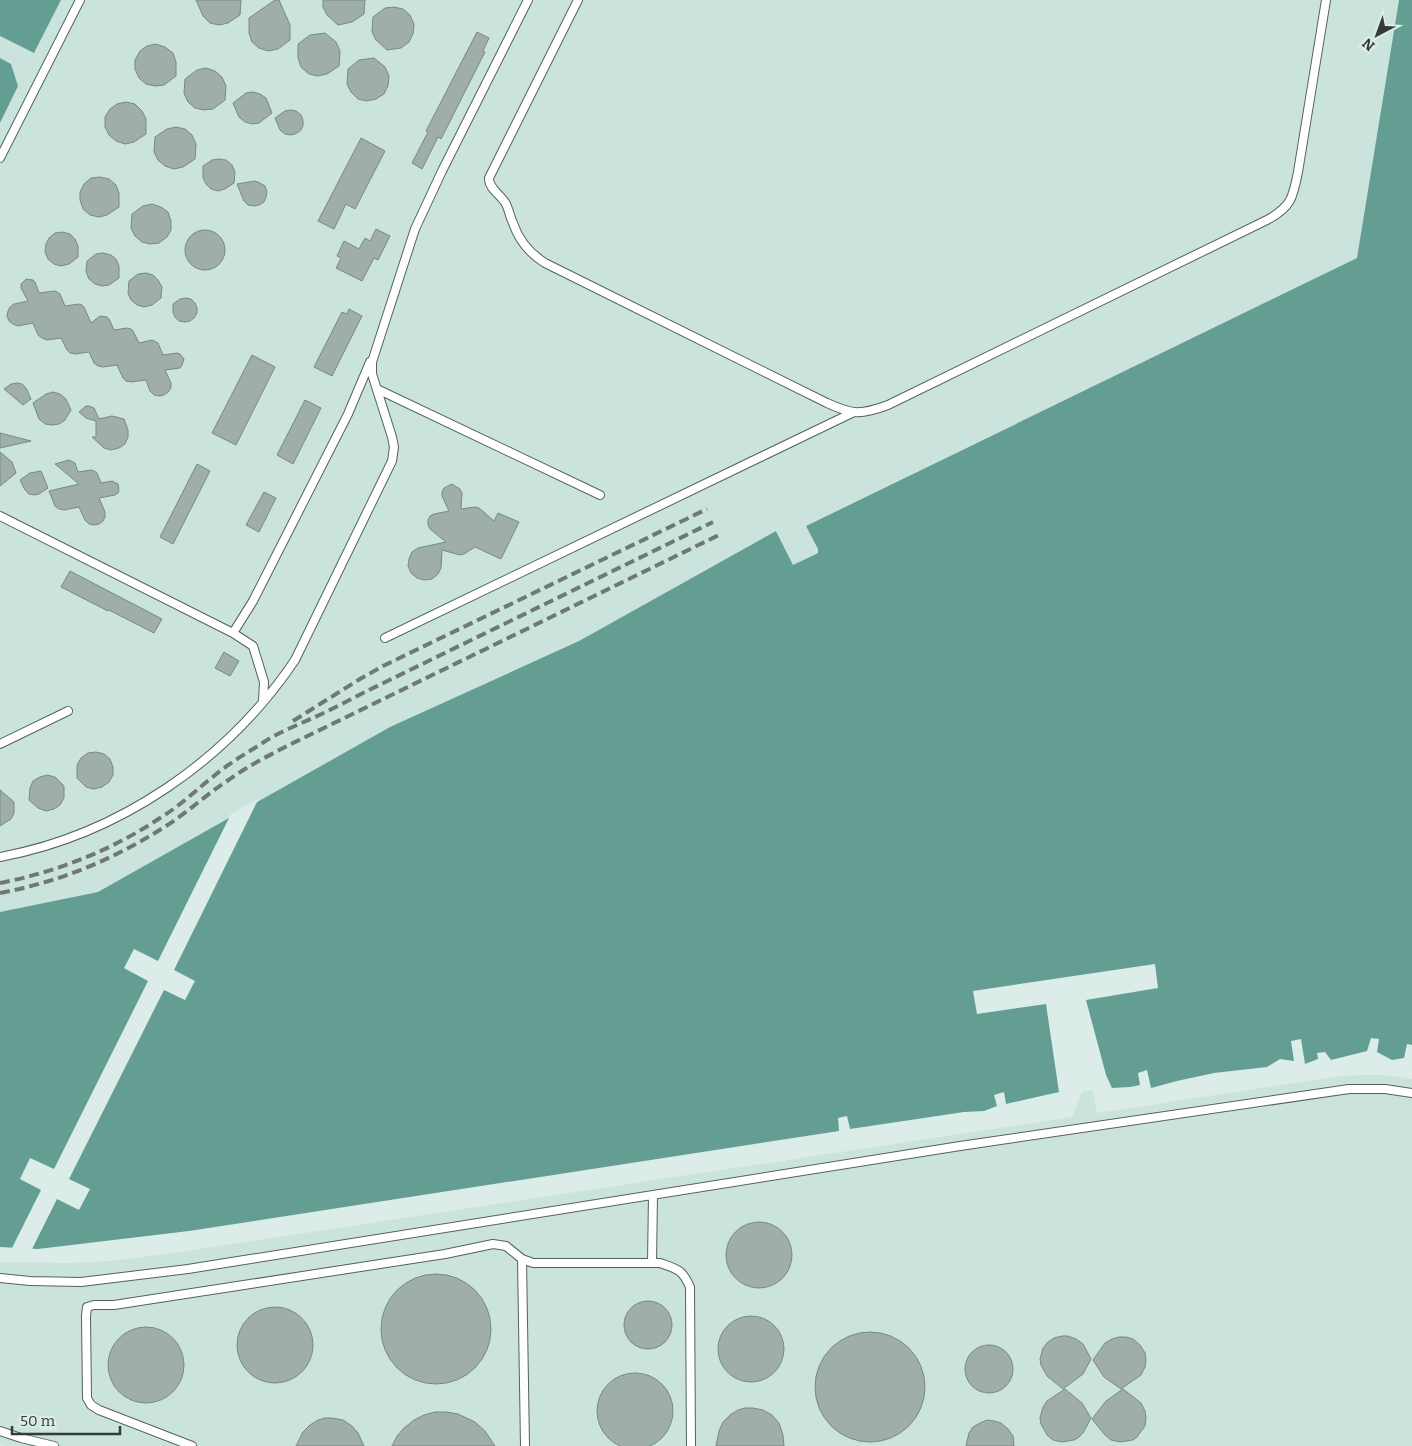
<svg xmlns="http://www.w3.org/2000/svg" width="1412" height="1446" viewBox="0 0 1412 1446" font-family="Bitter,serif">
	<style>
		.built { fill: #cae3dc }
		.water { fill: #649e92 }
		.pier { fill: #dcece8 }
		.building { fill: #9faeaa; stroke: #798884 }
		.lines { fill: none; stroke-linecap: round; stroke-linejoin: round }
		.service-casing { stroke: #54625e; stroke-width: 10 }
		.service { stroke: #fff; stroke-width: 8 }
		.rail { stroke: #6f7876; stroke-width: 4; stroke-dasharray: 10 5; stroke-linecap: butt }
	</style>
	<rect width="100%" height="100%" fill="#dcece8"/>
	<path class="built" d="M 61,0 L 1399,0 L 1357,258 L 807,525 L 818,549 L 818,553 L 793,565 L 777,531 L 579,641 L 390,727 L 98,892 L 0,912 L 0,123 L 18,86 L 11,64 L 0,58 L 0,36 L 34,53 Z
		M 1363,1075 L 1383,1075 L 1412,1079 L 1412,1446 L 5,1446 L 0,1444 L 0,1262 L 69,1263 L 110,1261 L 166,1254 L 1072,1117 L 1082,1092 L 1093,1090 L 1097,1113 L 1342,1076 Z"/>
	<path class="water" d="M 0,0 L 61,0 L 34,53 L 0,36 Z
		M 1399,0 L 1412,0 L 1412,1045 L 1407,1044 L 1404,1058 L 1392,1060 L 1377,1052 L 1379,1039 L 1371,1038 L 1367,1051 L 1331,1060 L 1325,1052 L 1317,1053 L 1318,1059 L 1305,1064 L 1301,1039 L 1291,1041 L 1294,1061 L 1280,1059 L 1267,1067 L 1214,1073 L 1177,1081 L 1151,1088 L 1147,1070 L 1138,1073 L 1140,1085 L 1130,1087 L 1112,1088 L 1106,1075 L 1086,1000 L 1158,988 L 1155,964 L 973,991 L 977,1014 L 1046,1004 L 1059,1092 L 1006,1104 L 1004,1092 L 994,1095 L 997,1106 L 984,1111 L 964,1112 L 850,1129 L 847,1116 L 838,1118 L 839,1131 L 189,1231 L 38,1249 L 0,1247 L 0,912 L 98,892 L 390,727 L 579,641 L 776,531 L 793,565 L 818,553 L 818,549 L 806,526 L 1357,258 Z
		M 0,58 L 11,64 L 18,86 L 0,123 Z"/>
	<path class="pier" d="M 259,798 L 174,970 L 195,981 L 185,1000 L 164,990 L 69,1179 L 90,1189 L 79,1210 L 57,1199 L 31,1251 L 11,1250 L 41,1190 L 20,1179 L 30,1158 L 54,1169 L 148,981 L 124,968 L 134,949 L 158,961 L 231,814 Z"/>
	<path class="building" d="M 196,0 L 241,0 L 240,15 L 228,23 L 219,25 L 210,23 L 203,16 Z
		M 275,0 L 279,0 L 290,25 L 290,40 L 278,49 L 268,51 L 259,48 L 252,42 L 249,33 L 249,18 Z
		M 323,0 L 365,0 L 364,14 L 352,22 L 338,25 L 327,15 L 323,7 Z
		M 394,7 L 403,9 L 410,15 L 414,24 L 413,34 L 409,42 L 401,48 L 387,50 L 376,40 L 372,32 L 373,17 L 385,8 Z
		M 477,32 L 489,38 L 483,51 L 485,52 L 441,139 L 438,137 L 422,169 L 412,163 L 428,132 L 426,131 Z
		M 325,33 L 336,42 L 340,51 L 339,66 L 327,74 L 318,76 L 309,74 L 301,67 L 298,58 L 298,44 L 310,35 Z
		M 156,44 L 165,47 L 173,53 L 176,62 L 176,76 L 164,85 L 155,86 L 146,84 L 139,78 L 135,69 L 135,60 L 140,51 L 147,46 Z
		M 374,58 L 385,67 L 389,76 L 388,86 L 384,94 L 376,99 L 367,101 L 358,99 L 351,92 L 347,84 L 348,69 L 359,60 Z
		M 206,68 L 215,71 L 222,77 L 226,86 L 225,100 L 213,109 L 204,110 L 195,108 L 188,102 L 184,93 L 185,79 L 197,70 Z
		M 253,92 L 260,94 L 266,98 L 272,113 L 259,123 L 252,124 L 245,122 L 239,117 L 233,103 L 246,93 Z
		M 126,102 L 135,104 L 142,111 L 146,119 L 146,134 L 134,142 L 125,144 L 116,141 L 109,135 L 105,127 L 105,117 L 110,109 L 117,104 Z
		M 291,110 L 296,111 L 301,115 L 303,120 L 303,126 L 300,131 L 295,134 L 290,135 L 285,134 L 280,130 L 275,118 L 285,111 Z
		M 176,127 L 185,129 L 192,135 L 196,144 L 195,159 L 183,167 L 174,169 L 165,166 L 158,160 L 154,152 L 155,137 L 167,129 Z
		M 361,138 L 385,151 L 355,209 L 346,204 L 334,229 L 318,221 Z
		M 219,159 L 226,160 L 232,165 L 235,172 L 234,183 L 225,189 L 218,191 L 211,189 L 206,184 L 203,178 L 203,166 L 212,160 Z
		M 100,177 L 109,179 L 116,185 L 119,193 L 119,207 L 107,215 L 99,217 L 90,215 L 83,209 L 80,200 L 80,192 L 84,184 L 91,178 Z
		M 255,181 L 260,183 L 265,186 L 267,192 L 266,197 L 264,202 L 259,205 L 254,206 L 248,205 L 244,201 L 237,184 Z
		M 152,204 L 161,207 L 168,212 L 171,221 L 171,230 L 167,237 L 159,243 L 150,244 L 142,242 L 135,236 L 131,228 L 132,214 L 143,206 Z
		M 376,229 L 390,236 L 378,260 L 374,258 L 362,281 L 336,268 L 341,258 L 337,256 L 344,241 L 359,249 L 365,238 L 370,241 Z
		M185 250a20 20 0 1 1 40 0a20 20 0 1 1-40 0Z
		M 62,232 L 70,234 L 75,239 L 78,246 L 78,257 L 69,264 L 61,266 L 54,264 L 48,259 L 45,252 L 46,244 L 49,238 L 55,233 Z
		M 103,253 L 111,255 L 116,259 L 119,266 L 119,278 L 109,285 L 102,286 L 95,284 L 89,279 L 86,272 L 87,261 L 96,254 Z
		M 146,273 L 153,275 L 158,280 L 162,287 L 161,298 L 152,305 L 144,307 L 137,305 L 131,300 L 128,293 L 129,281 L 138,274 Z
		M 26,279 L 33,280 L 35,282 L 39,293 L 54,291 L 57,292 L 60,294 L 65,306 L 79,304 L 82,305 L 84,307 L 91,323 L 100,316 L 107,317 L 109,319 L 114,330 L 127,328 L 131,329 L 133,331 L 139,343 L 152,340 L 158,343 L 163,355 L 177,353 L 180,354 L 184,359 L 182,365 L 180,368 L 165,370 L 171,383 L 171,388 L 168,392 L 164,395 L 159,396 L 154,395 L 150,391 L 146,380 L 131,382 L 126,381 L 123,378 L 117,365 L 103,367 L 98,366 L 94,363 L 89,352 L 75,354 L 70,353 L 67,350 L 61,338 L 47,340 L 42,338 L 38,335 L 33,323 L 18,326 L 13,324 L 9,321 L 7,316 L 8,311 L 10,307 L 14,304 L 28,301 L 21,288 L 21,284 Z
		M 186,298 L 191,299 L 195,303 L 197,308 L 197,313 L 194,318 L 190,321 L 185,322 L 179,321 L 175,317 L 173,312 L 173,304 L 180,299 Z
		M 349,309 L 362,316 L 332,376 L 314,367 L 342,312 L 347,314 Z
		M 252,355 L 275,367 L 236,445 L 212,433 Z
		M 17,383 L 22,384 L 26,388 L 31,399 L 23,405 L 4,389 L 11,384 Z
		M 53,392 L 60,394 L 66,399 L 71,410 L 65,420 L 59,424 L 52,425 L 45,424 L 39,419 L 33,403 L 46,394 Z
		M 305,400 L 321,408 L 293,464 L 277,455 Z
		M 86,406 L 89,406 L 94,408 L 99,419 L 112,416 L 124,419 L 128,430 L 128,437 L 125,444 L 119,448 L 111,450 L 104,448 L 92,437 L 96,437 L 96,421 L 86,418 L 79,412 Z
		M 0,433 L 31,441 L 0,448 Z
		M 0,452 L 12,462 L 16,473 L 0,486 Z
		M 69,460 L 75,463 L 78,472 L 91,470 L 94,471 L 97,473 L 101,483 L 112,481 L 118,484 L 119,490 L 118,493 L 115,495 L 99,498 L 105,512 L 105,517 L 103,521 L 99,524 L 94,525 L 89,524 L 85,520 L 79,507 L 64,510 L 59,509 L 55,506 L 49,491 L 79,484 L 55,464 Z
		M 197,464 L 210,471 L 173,544 L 160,537 Z
		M 41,471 L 48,488 L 39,494 L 34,495 L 29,494 L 25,490 L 20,480 L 30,473 Z
		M 452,484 L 460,489 L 462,493 L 461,509 L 475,507 L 479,508 L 494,521 L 498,513 L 519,522 L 501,559 L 475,547 L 464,554 L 460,555 L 442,550 L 441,568 L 438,574 L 432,579 L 424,580 L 417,578 L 411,573 L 408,566 L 409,559 L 412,552 L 418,548 L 446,542 L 430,529 L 428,525 L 428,520 L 430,516 L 434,514 L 449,511 L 442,496 L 442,492 L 444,488 Z
		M 264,492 L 276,498 L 259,532 L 246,525 Z
		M 70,571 L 162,619 L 154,633 L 109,610 L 108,611 L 61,587 Z
		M 224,652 L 239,661 L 230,676 L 215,668 Z
		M 96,752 L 104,754 L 110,759 L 113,767 L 113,775 L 109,782 L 102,787 L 94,789 L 86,787 L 77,778 L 77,765 L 81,758 L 88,753 Z
		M 47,775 L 55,777 L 64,786 L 64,798 L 60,805 L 54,809 L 46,811 L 38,808 L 29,800 L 30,788 L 33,781 L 40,777 Z
		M 0,790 L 14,802 L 14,813 L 11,819 L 0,826 Z
		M726 1255a33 33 0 1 1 66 0a33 33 0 1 1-66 0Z
		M381 1329a55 55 0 1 1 110 0a55 55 0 1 1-110 0Z
		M624 1325a24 24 0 1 1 48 0a24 24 0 1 1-48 0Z
		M237 1345a38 38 0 1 1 76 0a38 38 0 1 1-76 0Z
		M718 1349a33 33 0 1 1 66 0a33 33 0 1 1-66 0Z
		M108 1365a38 38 0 1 1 76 0a38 38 0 1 1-76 0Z
		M815 1387a55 55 0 1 1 110 0a55 55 0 1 1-110 0Z
		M 1062,1336 L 1068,1336 L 1076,1339 L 1083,1344 L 1091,1359 L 1083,1374 L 1063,1389 L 1047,1376 L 1041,1365 L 1040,1359 L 1043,1348 L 1048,1342 L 1054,1338 Z
		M 1119,1337 L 1126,1337 L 1133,1339 L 1140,1345 L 1145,1353 L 1146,1360 L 1145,1367 L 1141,1375 L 1121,1389 L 1104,1377 L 1093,1360 L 1105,1343 L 1112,1339 Z
		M965 1369a24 24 0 1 1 48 0a24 24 0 1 1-48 0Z
		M597 1411a38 38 0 1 1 76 0a38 38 0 1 1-76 0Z
		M 1065,1389 L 1082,1403 L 1091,1418 L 1083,1433 L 1079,1437 L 1074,1440 L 1062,1442 L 1053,1440 L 1047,1435 L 1041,1424 L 1040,1418 L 1043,1407 L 1047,1401 Z
		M 1123,1389 L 1141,1403 L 1145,1411 L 1146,1418 L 1145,1426 L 1137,1437 L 1133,1440 L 1120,1442 L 1111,1440 L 1105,1435 L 1092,1419 L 1106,1401 Z
		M 745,1408 L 753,1408 L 763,1410 L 772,1415 L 779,1423 L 783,1435 L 784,1446 L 716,1446 L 719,1431 L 723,1422 L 730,1415 L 738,1410 Z
		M 435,1412 L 446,1412 L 458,1414 L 475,1422 L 485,1431 L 495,1446 L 392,1446 L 397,1436 L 404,1428 L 414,1420 L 424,1415 Z
		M 325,1418 L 332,1418 L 343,1420 L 352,1426 L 358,1433 L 364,1446 L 296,1446 L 303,1432 L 310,1425 L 318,1420 Z
		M 987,1420 L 994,1421 L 1001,1423 L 1008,1429 L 1013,1436 L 1014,1446 L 966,1446 L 969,1433 L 973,1427 L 980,1423 Z"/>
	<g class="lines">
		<defs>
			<path id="service" d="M 578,0 L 489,178 C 488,188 501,195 506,204 C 509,210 510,217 513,223 C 519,241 529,253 545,263 L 827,403 C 853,415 861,415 888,405 L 1267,220 C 1291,207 1293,198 1298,172 L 1326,0
				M 0,158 L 80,0
				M 377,389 L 600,495
				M 0,516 L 233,633 L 253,601 L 348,414 L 370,362
				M 233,633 L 253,646 L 264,682 L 263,701
				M 385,638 L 852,413
				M 0,744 L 68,711
				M 0,857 C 119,835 228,760 295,660 L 392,461 L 394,447 L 392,437 L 372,374 L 372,362 L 415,229 L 442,171 L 528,0
				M 522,1259 L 525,1446
				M 652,1263 L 653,1195
				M 0,1278 L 30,1281 L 81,1282 L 188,1269 L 960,1146 L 1349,1089 L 1385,1089 L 1412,1093
				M 0,1431 L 21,1438 L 54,1446
				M 192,1446 L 99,1410 L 91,1405 L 87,1398 L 86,1316 L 87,1307 L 94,1305 L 114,1305 L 445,1254 L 493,1244 L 506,1246 L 522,1259 L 533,1263 L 660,1263 C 677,1269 682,1269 690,1287 L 691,1446"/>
		</defs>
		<use href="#service" class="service-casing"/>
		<use href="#service" class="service"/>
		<path class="rail" d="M 293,721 L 360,679 L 383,666 L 707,509
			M 0,883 C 57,872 112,850 160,818 C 180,806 196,790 214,776 C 229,763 247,753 264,742 C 279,732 298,725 315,717 C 333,709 351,699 369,690 L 713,522
			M 0,893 C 59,882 115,859 166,826 C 188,812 208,793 230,779 C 248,766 268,756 287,746 L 719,535"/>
	</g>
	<g transform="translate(1377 35) rotate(221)" stroke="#dcece8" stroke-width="4" paint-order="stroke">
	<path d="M0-4L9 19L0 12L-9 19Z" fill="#353b39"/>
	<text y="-8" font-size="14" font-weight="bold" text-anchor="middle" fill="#353b39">N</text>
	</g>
	<path d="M12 1426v8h108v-8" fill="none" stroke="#353b39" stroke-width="2.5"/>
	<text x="20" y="1426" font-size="15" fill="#353b39" stroke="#dcece8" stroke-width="4" paint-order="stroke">50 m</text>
</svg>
